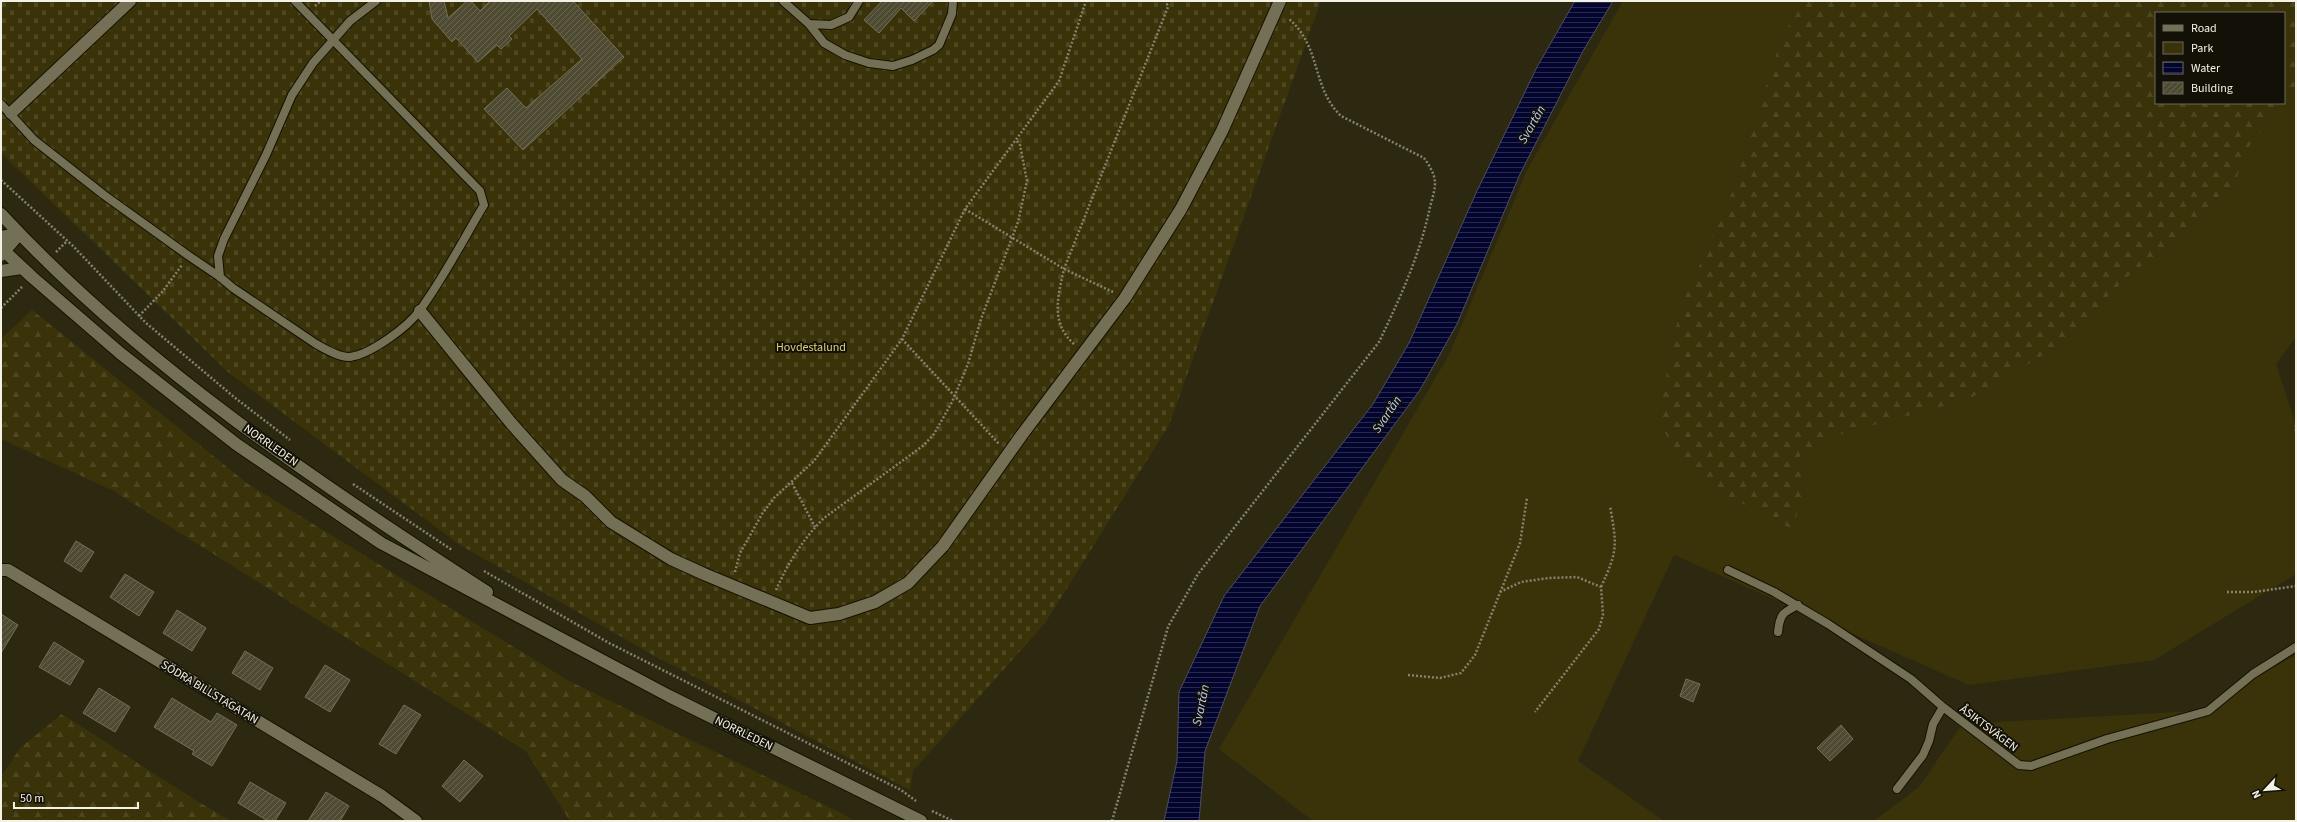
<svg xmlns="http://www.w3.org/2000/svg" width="2297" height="822" viewBox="0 0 2297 822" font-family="'Source Sans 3',sans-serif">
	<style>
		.green { fill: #3a3309; fill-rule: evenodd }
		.forest { fill: url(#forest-firs) }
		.cemetery { fill: url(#cemetery-stones) }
		.water { fill: url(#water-rules); stroke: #4b4c65 }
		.building { fill: url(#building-hatch); stroke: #747056 }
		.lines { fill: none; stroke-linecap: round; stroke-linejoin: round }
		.lane-casing { stroke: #151100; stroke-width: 10 }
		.street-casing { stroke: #151100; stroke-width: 14 }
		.secondary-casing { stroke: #151100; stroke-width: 14 }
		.path { stroke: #85826e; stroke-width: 2.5; stroke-dasharray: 2 2; stroke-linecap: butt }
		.lane { stroke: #747056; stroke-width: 8 }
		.street { stroke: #747056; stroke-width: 12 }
		.secondary { stroke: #747056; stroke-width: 12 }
		.labels { text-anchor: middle; stroke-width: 4; stroke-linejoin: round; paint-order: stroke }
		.park-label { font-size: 12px; fill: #e1d278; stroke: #131107 }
		.street-label { font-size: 12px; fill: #f4f2e4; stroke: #131107 }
		.water-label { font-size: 13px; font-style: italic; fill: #bbcdfb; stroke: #131107 }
	</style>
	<defs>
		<pattern id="forest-firs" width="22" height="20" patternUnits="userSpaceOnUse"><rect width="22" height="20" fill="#3a3309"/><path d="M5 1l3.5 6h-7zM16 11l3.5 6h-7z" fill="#4d4721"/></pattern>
		<pattern id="cemetery-stones" width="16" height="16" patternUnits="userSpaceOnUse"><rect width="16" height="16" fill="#3a3309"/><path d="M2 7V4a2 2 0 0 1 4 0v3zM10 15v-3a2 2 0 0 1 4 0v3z" fill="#4d4721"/></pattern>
		<pattern id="water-rules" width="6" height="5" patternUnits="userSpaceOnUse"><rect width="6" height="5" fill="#03052f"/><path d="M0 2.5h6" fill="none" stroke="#282a4d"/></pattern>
		<pattern id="building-hatch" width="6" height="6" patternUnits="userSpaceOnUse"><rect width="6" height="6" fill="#4f4b32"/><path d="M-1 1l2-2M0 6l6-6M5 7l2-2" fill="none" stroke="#696550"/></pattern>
	</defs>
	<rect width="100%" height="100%" fill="#2d2911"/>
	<path class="green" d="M 1623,1 L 2296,1 L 2296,337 L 2276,364 L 2296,425 L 2296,574 L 2154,660 L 1969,685 L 1674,555 L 1578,761 L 1664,821 L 1313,821 L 1219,749 L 1450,353 L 1527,170 ZM 2156,13 L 2284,13 L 2284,103 L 2156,103 Z
		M 2296,655 L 2296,821 L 1874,821 L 1919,787 L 1962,724 L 2197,711 Z"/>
	<path class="forest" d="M 1805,1 L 2296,1 L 2296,85 L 2284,100 L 2284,13 L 2156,13 L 2156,103 L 2282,103 L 2247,149 L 2231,193 L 2187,236 L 2132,272 L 2060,345 L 1969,399 L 1830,437 L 1800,455 L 1802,499 L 1792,529 L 1699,481 L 1657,422 L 1680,309 L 1734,188 L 1782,36 Z
		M 32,310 L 248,484 L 569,681 L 843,814 L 854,821 L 570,821 L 526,751 L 112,490 L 1,439 L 1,339 Z
		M 62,714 L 192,798 L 231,821 L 1,821 L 1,777 L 20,748 Z"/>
	<path class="cemetery" d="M 1,1 L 1321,1 L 1169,425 L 1045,623 L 913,771 L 910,790 L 653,655 L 460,545 L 228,372 L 1,153 Z"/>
	<path class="water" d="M 1575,1 L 1613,1 L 1583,51 L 1520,174 L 1457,324 L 1420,390 L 1260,606 L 1205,751 L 1199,821 L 1164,821 L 1177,761 L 1179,692 L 1224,596 L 1373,404 L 1409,343 L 1476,193 L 1537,67 Z"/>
	<path class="building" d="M 429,1 L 444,1 L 448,18 L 467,1 L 471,1 L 480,11 L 490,1 L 573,1 L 624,57 L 523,150 L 484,109 L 507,88 L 526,108 L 582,59 L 537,9 L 509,36 L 512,39 L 501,49 L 497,45 L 478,62 L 456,38 L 452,42 L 432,19 Z
		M 882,1 L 933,1 L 914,21 L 901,8 L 879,33 L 864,20 Z
		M 76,541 L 94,552 L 81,572 L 64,561 Z
		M 125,574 L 154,592 L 139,616 L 110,597 Z
		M 177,610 L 206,628 L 192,651 L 163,633 Z
		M 1,614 L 18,625 L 1,653 Z
		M 54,642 L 84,661 L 70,685 L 39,667 Z
		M 245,651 L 273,668 L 260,690 L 232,673 Z
		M 325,665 L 350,680 L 330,712 L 305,697 Z
		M 1686,679 L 1700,684 L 1693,702 L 1680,696 Z
		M 99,688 L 130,707 L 115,732 L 83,713 Z
		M 172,698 L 211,722 L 217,713 L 237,725 L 212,766 L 192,754 L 194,751 L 154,727 Z
		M 404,705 L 421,715 L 396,754 L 379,744 Z
		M 1841,725 L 1853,739 L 1830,761 L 1817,748 Z
		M 464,760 L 483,776 L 460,802 L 442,786 Z
		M 250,782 L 286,803 L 275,821 L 268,821 L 238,803 Z
		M 326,792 L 349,806 L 340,821 L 308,821 Z"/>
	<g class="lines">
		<defs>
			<path id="lane" d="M 783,1 L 809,24 L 824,43 L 845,55 L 869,63 L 893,66 L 912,60 L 933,50 L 939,45 L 952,14 L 953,1
				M 809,24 L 831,25 L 849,17 L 859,1
				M 1,104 L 34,140 L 104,195 L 189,256 L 220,277 L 233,288 L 316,344 C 325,349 340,358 350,357 C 371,354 408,327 420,310 C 443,279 464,238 484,205 L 480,191 L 295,1
				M 220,277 L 218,256 L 224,239 L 266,155 L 292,95 L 313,63 L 350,21 L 376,1
				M 1728,570 L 1774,592 L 1828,624 L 1911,679 L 1943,707 L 2019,765 L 2031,766 L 2107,739 L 2208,711 L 2253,674 L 2296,647
				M 1778,632 C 1780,614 1782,613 1798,605
				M 1897,789 L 1923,755 L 1929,741 L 1933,724 L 1943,707"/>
			<path id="street" d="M 11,113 L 130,1
				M 420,311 L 511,423 L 562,480 L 585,496 L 611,522 L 671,559 L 704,574 L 810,618 L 839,614 L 875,602 L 908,583 L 943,546 L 1021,436 L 1125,298 L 1181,209 L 1222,131 L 1280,1
				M 1,570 L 8,570 L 382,796 L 416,821"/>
			<path id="secondary" d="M 1,214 C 139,363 316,482 487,592
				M 1,237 L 19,234
				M 1,248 L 32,277 L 120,353 L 236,444 L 381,543 L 669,696 L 921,821
				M 1,255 L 19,234
				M 1,271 L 22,268"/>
		</defs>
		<use href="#lane" class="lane-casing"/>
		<use href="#street" class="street-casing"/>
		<use href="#secondary" class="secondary-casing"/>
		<path class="path" d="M 315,6 L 321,1
			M 1,180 L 73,246 L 146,323 L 234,397 L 290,440
			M 965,209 L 1064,269 L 1113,292
			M 56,252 L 67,241
			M 1,308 L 22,287
			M 139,316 L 163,291 L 182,265
			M 902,339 L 999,444
			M 1074,344 C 1050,323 1058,296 1064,269 L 1168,7 L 1166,1
			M 2296,425 L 2296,433
			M 792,483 L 815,527
			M 353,484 L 452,550
			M 484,571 L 609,643 L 901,790 L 916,801
			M 735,572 L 740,553 L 762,514 L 774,498 L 814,461 L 902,339 L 965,209 L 1059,81 L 1086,1
			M 1601,587 C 1618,550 1617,546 1610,506
			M 776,590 C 788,563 803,539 824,518 L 924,445 L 934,434 L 952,402 L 968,364 L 981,319 L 1018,222 L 1027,181 L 1020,145 L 1016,140
			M 1500,592 L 1521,582 L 1549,578 L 1577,577 L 1601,587 L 1603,615 L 1599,629 L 1535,712
			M 2227,592 L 2254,592 L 2296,586
			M 1408,675 L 1440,678 L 1461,673 L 1475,655 L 1520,543 L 1527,498
			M 932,811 L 953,821
			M 1112,821 L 1168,627 L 1198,574 L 1379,342 C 1400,298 1420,255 1430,207 C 1432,199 1435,191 1435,183 C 1435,174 1429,165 1424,158 L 1341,116 C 1311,87 1322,47 1288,18"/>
		<use href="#lane" class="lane"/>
		<use href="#street" class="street"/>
		<use href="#secondary" class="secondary"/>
	</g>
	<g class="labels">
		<g class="park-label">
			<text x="811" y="351">Hovdestalund</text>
		</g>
		<g class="street-label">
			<text transform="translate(271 445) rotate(35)" y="4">NORRLEDEN</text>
			<text transform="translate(210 692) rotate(31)" y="4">SÖDRA BILLSTAGATAN</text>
			<text transform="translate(1989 728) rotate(37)" y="4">ÅSIKTSVÄGEN</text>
			<text transform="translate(744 733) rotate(26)" y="4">NORRLEDEN</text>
		</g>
		<g class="water-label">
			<text transform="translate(1531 124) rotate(-60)" y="5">Svartån</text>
			<text transform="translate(1386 414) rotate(-56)" y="5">Svartån</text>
			<text transform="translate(1200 705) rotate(-78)" y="5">Svartån</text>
		</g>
	</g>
	<rect width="2297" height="822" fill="none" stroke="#f4f2e4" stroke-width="4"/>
	<rect x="2155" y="12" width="130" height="92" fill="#131107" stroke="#6d6b5f"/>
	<rect x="2163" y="25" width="20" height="6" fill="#747056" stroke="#6d6b5f"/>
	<text x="2191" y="32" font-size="12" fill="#f4f2e4">Road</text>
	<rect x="2163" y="42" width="20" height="12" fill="#3a3309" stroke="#6d6b5f"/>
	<text x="2191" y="52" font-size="12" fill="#f4f2e4">Park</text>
	<rect x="2163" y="62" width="20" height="12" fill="url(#water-rules)" stroke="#6d6b5f"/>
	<text x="2191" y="72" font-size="12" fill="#f4f2e4">Water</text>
	<rect x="2163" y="82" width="20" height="12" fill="url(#building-hatch)" stroke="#6d6b5f"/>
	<text x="2191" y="92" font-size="12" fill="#f4f2e4">Building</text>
	<g transform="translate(2265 790) rotate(244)" stroke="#131107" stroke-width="3" paint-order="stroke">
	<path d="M0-3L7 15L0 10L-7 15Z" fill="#f4f2e4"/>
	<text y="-6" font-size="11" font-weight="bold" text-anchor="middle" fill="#f4f2e4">N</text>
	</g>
	<path d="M14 802v6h124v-6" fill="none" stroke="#f4f2e4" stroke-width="2"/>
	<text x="20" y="802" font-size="12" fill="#f4f2e4" stroke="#131107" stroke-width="3" paint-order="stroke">50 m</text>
</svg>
